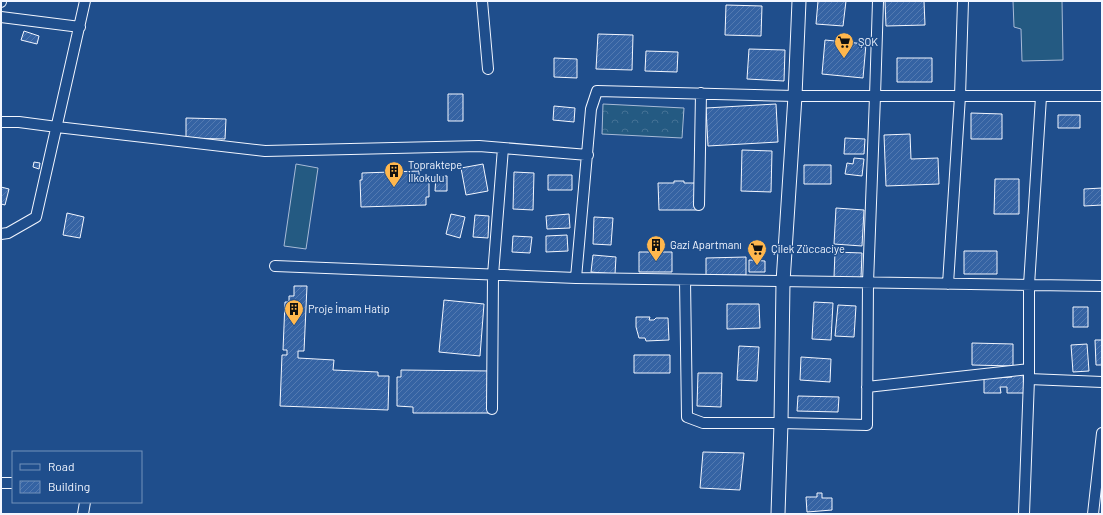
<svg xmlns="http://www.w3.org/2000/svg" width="1103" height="515" viewBox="0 0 1103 515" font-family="Barlow,sans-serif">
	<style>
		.forest { fill: url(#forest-crowns); stroke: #a8bbd7 }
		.pitch { fill: #245a82; stroke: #a8bbd7 }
		.building { fill: url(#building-hatch); stroke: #f2f6ff }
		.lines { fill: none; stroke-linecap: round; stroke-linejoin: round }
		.minor-casing { stroke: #f2f6ff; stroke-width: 12 }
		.major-casing { stroke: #f2f6ff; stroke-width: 15 }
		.minor { stroke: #1f4e8c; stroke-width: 10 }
		.major { stroke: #1f4e8c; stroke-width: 13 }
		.labels { text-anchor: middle; stroke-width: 3; stroke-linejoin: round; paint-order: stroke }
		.poi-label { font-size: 11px; fill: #f2f6ff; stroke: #1f4e8c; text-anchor: start }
	</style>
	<defs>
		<pattern id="forest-crowns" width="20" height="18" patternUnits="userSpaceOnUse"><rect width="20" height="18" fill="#245a82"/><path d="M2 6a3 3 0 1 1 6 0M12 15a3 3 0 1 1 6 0" fill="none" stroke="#447295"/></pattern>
		<pattern id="building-hatch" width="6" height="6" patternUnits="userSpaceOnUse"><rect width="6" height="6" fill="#3563a3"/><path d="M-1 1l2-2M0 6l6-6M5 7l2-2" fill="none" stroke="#537ab1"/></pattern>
	</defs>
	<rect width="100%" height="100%" fill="#1f4e8c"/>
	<path class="forest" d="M 603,104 L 684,108 L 682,138 L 602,134 Z"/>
	<path class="pitch" d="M 1013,1 L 1062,1 L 1063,60 L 1022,61 L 1021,29 L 1014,27 Z
		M 296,164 L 318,168 L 306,249 L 284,246 Z"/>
	<path class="building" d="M 818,1 L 846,1 L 843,26 L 816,24 Z
		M 885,1 L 924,1 L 925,25 L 886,26 Z
		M 726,5 L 762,6 L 761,36 L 725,35 Z
		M 24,31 L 39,36 L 37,44 L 21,40 Z
		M 598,34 L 633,35 L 632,70 L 596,69 Z
		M 825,40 L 866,44 L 863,78 L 822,74 Z
		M 749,49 L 785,50 L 784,81 L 747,79 Z
		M 646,51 L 678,52 L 677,72 L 645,71 Z
		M 554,58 L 577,59 L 577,78 L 554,77 Z
		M 897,58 L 932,58 L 932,82 L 897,82 Z
		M 448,94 L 463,94 L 463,121 L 448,121 Z
		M 776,104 L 778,142 L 708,146 L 706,108 Z
		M 554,106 L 575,108 L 574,122 L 553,120 Z
		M 971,113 L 1002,114 L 1002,139 L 971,139 Z
		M 1058,115 L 1080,115 L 1080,128 L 1058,128 Z
		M 186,118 L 226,119 L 225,139 L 186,138 Z
		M 910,134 L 911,159 L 938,158 L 939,184 L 886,186 L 884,135 Z
		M 845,138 L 865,139 L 864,154 L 844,154 Z
		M 742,150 L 772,151 L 771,192 L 741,191 Z
		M 854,158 L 864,159 L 862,176 L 845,174 L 847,163 L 853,164 Z
		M 34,162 L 40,163 L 39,169 L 33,167 Z
		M 483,164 L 488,191 L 466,195 L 461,168 Z
		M 804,165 L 831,165 L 831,184 L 804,184 Z
		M 419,171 L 419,179 L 429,179 L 429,197 L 426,197 L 426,205 L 361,207 L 360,180 L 362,180 L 362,173 Z
		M 514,172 L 534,173 L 533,210 L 513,209 Z
		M 548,175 L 572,175 L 572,190 L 548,190 Z
		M 436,176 L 447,176 L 447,191 L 435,191 Z
		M 995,179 L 1019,179 L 1019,214 L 994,214 Z
		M 674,181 L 684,181 L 684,183 L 697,183 L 698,210 L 659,210 L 658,183 L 674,183 Z
		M 1,187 L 9,189 L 5,205 L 1,204 Z
		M 1102,188 L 1102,205 L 1084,206 L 1084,189 Z
		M 836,208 L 864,210 L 862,246 L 834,244 Z
		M 67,213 L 84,217 L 80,238 L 63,235 Z
		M 451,214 L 465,217 L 460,238 L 446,234 Z
		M 569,214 L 570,228 L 547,229 L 546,216 Z
		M 475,215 L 489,216 L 488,238 L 473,237 Z
		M 594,217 L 613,218 L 611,245 L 593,244 Z
		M 567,235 L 568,251 L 546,252 L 546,236 Z
		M 513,236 L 532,237 L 530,253 L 512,252 Z
		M 964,251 L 997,251 L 997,274 L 964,274 Z
		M 639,252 L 672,252 L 672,272 L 639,272 Z
		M 835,252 L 862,253 L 861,278 L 834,277 Z
		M 593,255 L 616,257 L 615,274 L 591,272 Z
		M 746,257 L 746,275 L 706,275 L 706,258 Z
		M 749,260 L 765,261 L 765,272 L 749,272 Z
		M 294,286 L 307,286 L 304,351 L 298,351 L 298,358 L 334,360 L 333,370 L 378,372 L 378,376 L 389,376 L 388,410 L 280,406 L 282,355 L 287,355 L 287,350 L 283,350 L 285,302 L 289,302 L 289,296 L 294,296 Z
		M 444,300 L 484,304 L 480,356 L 439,352 Z
		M 814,302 L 833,303 L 831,340 L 812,339 Z
		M 727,304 L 759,304 L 760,328 L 727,329 Z
		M 838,305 L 856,306 L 854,337 L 835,336 Z
		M 1073,307 L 1088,307 L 1088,327 L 1073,327 Z
		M 636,317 L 650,317 L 649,320 L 654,320 L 656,318 L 668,318 L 669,340 L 646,341 L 645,338 L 639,338 L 636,327 Z
		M 1095,340 L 1102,340 L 1102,365 L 1096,365 Z
		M 972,343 L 1013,344 L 1013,366 L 972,365 Z
		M 1087,344 L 1089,371 L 1073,372 L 1071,345 Z
		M 739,346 L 759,347 L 757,381 L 737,380 Z
		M 634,355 L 670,355 L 670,373 L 634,373 Z
		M 801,357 L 831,359 L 830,382 L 800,380 Z
		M 401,370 L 492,371 L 492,413 L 413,413 L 413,407 L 397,406 L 397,377 L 401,377 Z
		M 698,373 L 722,373 L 721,407 L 697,406 Z
		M 984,373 L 995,378 L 1012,377 L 1011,373 L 1023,373 L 1024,393 L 1007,393 L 1007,387 L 1000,387 L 1001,393 L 984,393 Z
		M 798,396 L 839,397 L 838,412 L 797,411 Z
		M 703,452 L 744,453 L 740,490 L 700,488 Z
		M 817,493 L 822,493 L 822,498 L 832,498 L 832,510 L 807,512 L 806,497 L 817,497 Z"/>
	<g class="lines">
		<defs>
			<path id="minor" d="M 482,1 L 488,69
				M 1,2 L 1,1
				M 1,17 L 80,27
				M 1,122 L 19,122 L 57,127 L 265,151 L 479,146 L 588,155
				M 699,205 L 701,93
				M 1,234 L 8,233 L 36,217 L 85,1
				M 275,266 L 576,278 L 1102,286
				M 576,278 L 591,109 L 597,91 L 795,96 L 1102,96
				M 685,280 L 687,417 L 703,423 L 781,423 L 867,425 L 868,283 L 875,96 L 878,1
				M 948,284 L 960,96 L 963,1
				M 1029,379 L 1102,382
				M 867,387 L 1029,369
				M 492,409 L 493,275 L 503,148
				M 1,483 L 13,483
				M 83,514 L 85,502
				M 1024,514 L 1029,379 L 1029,285 L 1041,97
				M 1093,514 L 1102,433"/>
			<path id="major" d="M 778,514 L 781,423 L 783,282 L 795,96 L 799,1"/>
		</defs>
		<use href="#minor" class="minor-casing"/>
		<use href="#major" class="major-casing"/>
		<use href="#minor" class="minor"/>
		<use href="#major" class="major"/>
	</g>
	<defs>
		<symbol id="supermarket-pin" viewBox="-11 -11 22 30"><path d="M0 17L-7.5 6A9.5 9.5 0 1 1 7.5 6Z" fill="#ffb74d" stroke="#1f4e8c"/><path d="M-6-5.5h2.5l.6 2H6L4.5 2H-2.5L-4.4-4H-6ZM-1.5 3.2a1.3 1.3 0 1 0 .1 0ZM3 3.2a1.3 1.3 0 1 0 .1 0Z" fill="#111"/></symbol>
		<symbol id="building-pin" viewBox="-11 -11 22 30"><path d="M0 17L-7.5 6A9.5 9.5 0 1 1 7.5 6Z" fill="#ffb74d" stroke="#1f4e8c"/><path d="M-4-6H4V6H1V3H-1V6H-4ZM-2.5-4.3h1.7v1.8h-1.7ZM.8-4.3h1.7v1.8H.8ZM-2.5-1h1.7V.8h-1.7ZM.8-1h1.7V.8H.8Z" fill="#111"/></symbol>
	</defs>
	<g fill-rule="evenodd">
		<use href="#supermarket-pin" x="833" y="31" width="22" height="30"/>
		<use href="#building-pin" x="383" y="160" width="22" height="30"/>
		<use href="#building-pin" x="645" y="234" width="22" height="30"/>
		<use href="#supermarket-pin" x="746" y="238" width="22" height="30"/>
		<use href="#building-pin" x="283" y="298" width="22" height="30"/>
	</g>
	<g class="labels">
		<g class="poi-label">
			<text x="858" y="46">ŞOK</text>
			<text x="408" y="169">Topraktepe<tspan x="408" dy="13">İlkokulu</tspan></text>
			<text x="670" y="249">Gazi Apartmanı</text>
			<text x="771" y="253">Çilek Züccaciye</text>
			<text x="308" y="313">Proje İmam Hatip</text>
		</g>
	</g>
	<rect width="1103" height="515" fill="none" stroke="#f2f6ff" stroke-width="4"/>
	<rect x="12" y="451" width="130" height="52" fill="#1f4e8c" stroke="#7391ba"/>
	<rect x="20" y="464" width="20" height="6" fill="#1f4e8c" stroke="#7391ba"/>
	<text x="48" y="471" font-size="12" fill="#f2f6ff">Road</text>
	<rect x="20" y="481" width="20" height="12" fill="url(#building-hatch)" stroke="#7391ba"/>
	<text x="48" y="491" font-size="12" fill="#f2f6ff">Building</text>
</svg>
